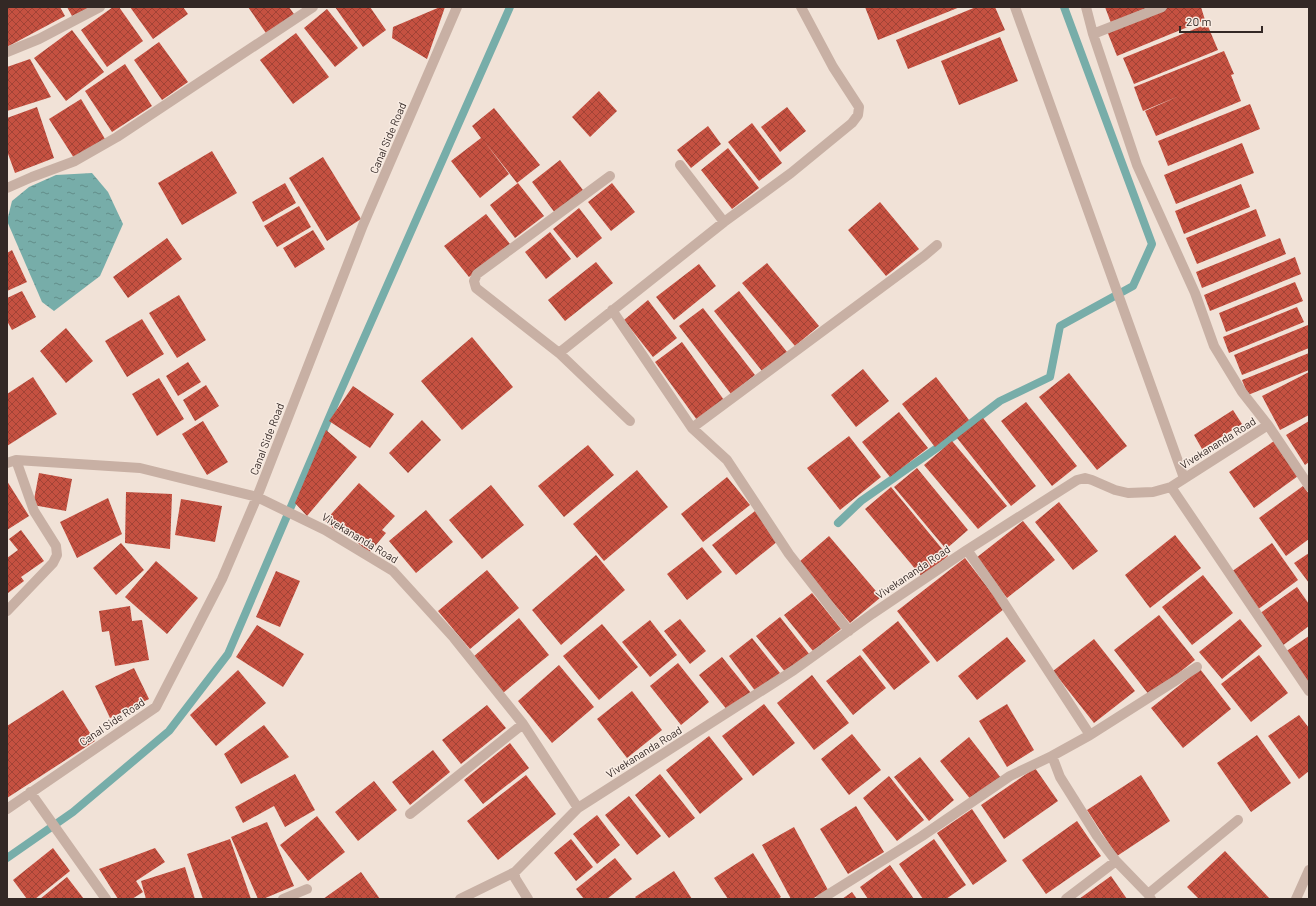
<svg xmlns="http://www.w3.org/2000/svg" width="1316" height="906" viewBox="0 0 1316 906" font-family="Barlow,sans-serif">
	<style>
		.water { fill: url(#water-ripples) }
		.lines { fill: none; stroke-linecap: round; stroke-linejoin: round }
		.stream { stroke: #77ada9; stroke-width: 8 }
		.building { fill: url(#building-cross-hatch) }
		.minor { stroke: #c8b0a4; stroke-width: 10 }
		.labels { text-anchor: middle; stroke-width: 3; stroke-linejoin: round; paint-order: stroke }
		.street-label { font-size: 11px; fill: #332825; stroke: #f9ece3 }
	</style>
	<defs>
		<pattern id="water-ripples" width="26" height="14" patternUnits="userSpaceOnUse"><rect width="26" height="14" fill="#77ada9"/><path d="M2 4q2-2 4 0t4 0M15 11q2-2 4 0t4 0" fill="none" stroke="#628d89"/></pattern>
		<pattern id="building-cross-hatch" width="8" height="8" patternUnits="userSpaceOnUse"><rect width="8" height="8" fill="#c55141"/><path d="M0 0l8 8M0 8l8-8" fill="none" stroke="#a14336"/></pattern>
	</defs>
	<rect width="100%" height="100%" fill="#f1e2d7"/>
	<path class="water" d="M 92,173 L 108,192 L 123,224 L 100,276 L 54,311 L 42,302 L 7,221 L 12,201 L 29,187 L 56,175 Z"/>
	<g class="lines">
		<path class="stream" d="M 838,523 L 861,501 L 957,434 L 1000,401 L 1050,377 L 1060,326 L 1133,286 L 1152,244 L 1064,7
			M 7,858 L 73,812 L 169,731 L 228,654 L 334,406 L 510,7"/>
	</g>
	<path class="building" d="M 7,7 L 60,7 L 65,16 L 7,47 Z
		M 67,7 L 91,7 L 72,16 Z
		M 113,7 L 119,7 L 143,41 L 107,67 L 81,30 Z
		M 130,7 L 183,7 L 188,14 L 153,39 Z
		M 248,7 L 289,7 L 296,17 L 268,36 Z
		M 335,7 L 370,7 L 386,30 L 363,47 Z
		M 440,7 L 445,7 L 427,59 L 392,38 L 393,27 Z
		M 865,7 L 960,7 L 878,40 Z
		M 976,7 L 995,7 L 1005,30 L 908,69 L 896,40 Z
		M 1105,7 L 1149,7 L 1111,23 Z
		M 1167,7 L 1201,7 L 1205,20 L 1117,56 L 1107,31 Z
		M 327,9 L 358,48 L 335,67 L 304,28 Z
		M 1207,24 L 1218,50 L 1134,84 L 1123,58 Z
		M 72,30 L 104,72 L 66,101 L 34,58 Z
		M 296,33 L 329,77 L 293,104 L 260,60 Z
		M 1000,37 L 1018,81 L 959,105 L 941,61 Z
		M 159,42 L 188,82 L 162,100 L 134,60 Z
		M 1224,51 L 1234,74 L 1231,75 L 1241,101 L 1156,136 L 1145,111 L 1179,96 L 1143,111 L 1134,87 Z
		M 30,59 L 51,97 L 7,111 L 7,67 Z
		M 125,64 L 152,106 L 112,132 L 85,91 Z
		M 599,91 L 617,111 L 590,137 L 572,117 Z
		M 81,99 L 105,139 L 74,158 L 49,119 Z
		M 1250,104 L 1260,129 L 1168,166 L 1158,141 Z
		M 37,107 L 54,158 L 15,173 L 7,151 L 7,118 Z
		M 787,107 L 806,131 L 780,152 L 761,127 Z
		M 494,108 L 540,165 L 517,183 L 484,141 L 509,174 L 480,198 L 451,161 L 481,138 L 472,126 Z
		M 752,123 L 782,163 L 759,181 L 728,142 Z
		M 708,126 L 721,144 L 691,168 L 677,150 Z
		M 1242,143 L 1254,173 L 1176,204 L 1164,175 Z
		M 728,148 L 759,188 L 732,209 L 701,170 Z
		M 212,151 L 237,193 L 182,225 L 158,183 Z
		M 323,157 L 361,219 L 327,241 L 289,178 Z
		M 560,160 L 583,190 L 555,213 L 532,182 Z
		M 285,183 L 296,203 L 263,222 L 252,202 Z
		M 518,183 L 544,216 L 515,238 L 490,205 Z
		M 612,183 L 635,212 L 611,231 L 588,202 Z
		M 1241,184 L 1250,207 L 1184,234 L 1175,211 Z
		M 880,202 L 919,249 L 886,276 L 848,230 Z
		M 299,206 L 311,227 L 277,247 L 264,226 Z
		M 579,208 L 602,238 L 577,258 L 553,229 Z
		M 1256,209 L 1266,236 L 1197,264 L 1186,238 Z
		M 486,214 L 510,244 L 469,277 L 444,246 Z
		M 313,230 L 325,249 L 295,268 L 283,248 Z
		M 550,232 L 571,259 L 546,279 L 525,252 Z
		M 167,238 L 182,259 L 128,298 L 113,277 Z
		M 1280,238 L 1286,254 L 1202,288 L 1196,272 Z
		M 12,250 L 27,282 L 7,291 L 7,253 Z
		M 1295,257 L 1301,274 L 1210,311 L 1204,295 Z
		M 596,262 L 613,283 L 565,321 L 548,300 Z
		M 767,263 L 819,326 L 795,346 L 742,283 Z
		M 699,264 L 716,286 L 674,320 L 656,297 Z
		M 1295,282 L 1303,301 L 1226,332 L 1219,313 Z
		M 22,291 L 36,317 L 12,330 L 7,321 L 7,298 Z
		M 739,291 L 787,352 L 762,371 L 714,311 Z
		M 179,295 L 206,340 L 177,358 L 149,313 Z
		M 648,300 L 677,338 L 653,357 L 624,320 Z
		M 1297,307 L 1304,322 L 1229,353 L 1223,337 Z
		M 703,308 L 755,375 L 731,394 L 679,326 Z
		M 142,319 L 164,354 L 127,377 L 105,341 Z
		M 1308,325 L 1309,348 L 1242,375 L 1234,355 Z
		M 66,328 L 93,361 L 66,383 L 40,351 Z
		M 472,337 L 513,387 L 462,430 L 421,381 Z
		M 682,342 L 724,400 L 697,420 L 655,362 Z
		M 1309,353 L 1309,370 L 1248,395 L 1242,380 Z
		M 188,362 L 201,382 L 178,396 L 166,376 Z
		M 863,369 L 889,401 L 856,427 L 831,395 Z
		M 1309,372 L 1309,415 L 1280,430 L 1262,396 Z
		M 1069,373 L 1127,446 L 1097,470 L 1039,397 Z
		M 33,377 L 57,414 L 7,446 L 7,394 Z
		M 936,377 L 969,420 L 935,447 L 902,404 Z
		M 159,378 L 184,419 L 157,436 L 132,394 Z
		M 206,385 L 219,406 L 195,421 L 183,400 Z
		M 353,386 L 394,414 L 370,448 L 329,421 Z
		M 1026,402 L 1077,466 L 1052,486 L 1001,421 Z
		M 1233,410 L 1242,424 L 1202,449 L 1194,435 Z
		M 899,412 L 928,448 L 890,477 L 862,442 Z
		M 983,418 L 1036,486 L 1011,506 L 957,438 Z
		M 422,420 L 441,440 L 408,473 L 389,453 Z
		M 203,421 L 228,462 L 207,475 L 182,434 Z
		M 1309,421 L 1309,462 L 1305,465 L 1286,435 Z
		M 326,430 L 357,457 L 307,516 L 295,503 Z
		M 849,436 L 881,477 L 840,510 L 807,468 Z
		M 952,441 L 1007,506 L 978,529 L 924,465 Z
		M 1274,441 L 1298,476 L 1254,508 L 1229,472 Z
		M 588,445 L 614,475 L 564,517 L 538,486 Z
		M 917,468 L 968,530 L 946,549 L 894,487 Z
		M 637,470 L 668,507 L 604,561 L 573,524 Z
		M 39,473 L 72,479 L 66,511 L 33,505 Z
		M 727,477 L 750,505 L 703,542 L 681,514 Z
		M 7,481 L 29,516 L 7,530 Z
		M 359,483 L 395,516 L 382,530 L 386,533 L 369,553 L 339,526 L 335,530 L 325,521 Z
		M 491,485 L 524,525 L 482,559 L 449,520 Z
		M 1303,486 L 1309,494 L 1309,539 L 1286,556 L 1259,518 Z
		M 891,487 L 948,556 L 922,577 L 865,509 Z
		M 126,492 L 172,494 L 170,549 L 125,543 Z
		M 108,498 L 122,534 L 77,558 L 60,522 Z
		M 181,499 L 222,506 L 215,542 L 175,535 Z
		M 1059,502 L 1098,551 L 1073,570 L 1035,522 Z
		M 426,510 L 453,542 L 416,573 L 389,541 Z
		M 755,511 L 778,541 L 736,575 L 712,545 Z
		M 1023,521 L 1055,560 L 1007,598 L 976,558 Z
		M 21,530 L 44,561 L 21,577 L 24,581 L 8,593 L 7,558 L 18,550 L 9,539 Z
		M 1175,535 L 1201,568 L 1150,608 L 1125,575 Z
		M 829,536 L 881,597 L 850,623 L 799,562 Z
		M 121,543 L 144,570 L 116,595 L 93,568 Z
		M 1272,543 L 1298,580 L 1257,610 L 1231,572 Z
		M 702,547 L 722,572 L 687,600 L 667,574 Z
		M 1309,553 L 1309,583 L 1294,563 Z
		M 596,555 L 625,590 L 561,645 L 532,610 Z
		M 965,558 L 1004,609 L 937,662 L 897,611 Z
		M 156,561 L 198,598 L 167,634 L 125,597 Z
		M 487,570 L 519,608 L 470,649 L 438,611 Z
		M 276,571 L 300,581 L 280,627 L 256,617 Z
		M 1203,575 L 1233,613 L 1192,645 L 1162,607 Z
		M 1297,587 L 1309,604 L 1309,626 L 1282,646 L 1259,614 Z
		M 812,593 L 841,629 L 813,651 L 784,615 Z
		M 130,606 L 132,621 L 142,620 L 149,660 L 115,666 L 109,631 L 102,632 L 99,611 Z
		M 1159,615 L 1195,660 L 1150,696 L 1114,650 Z
		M 780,617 L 810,655 L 786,673 L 756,636 Z
		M 519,618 L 549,655 L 503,693 L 473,657 Z
		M 680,619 L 706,651 L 690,664 L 664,631 Z
		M 1240,619 L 1262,646 L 1222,679 L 1199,652 Z
		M 650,620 L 677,655 L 650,677 L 622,642 Z
		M 898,621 L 930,662 L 894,690 L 862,650 Z
		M 602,624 L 638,667 L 599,700 L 563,656 Z
		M 257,625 L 304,654 L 283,687 L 236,657 Z
		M 1309,636 L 1309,686 L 1285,652 Z
		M 1007,637 L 1026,661 L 977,700 L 958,676 Z
		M 752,638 L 780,673 L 756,692 L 729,656 Z
		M 1094,639 L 1135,691 L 1094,723 L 1053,671 Z
		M 860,655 L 886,688 L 853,715 L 826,681 Z
		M 1259,655 L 1288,693 L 1251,722 L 1221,684 Z
		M 722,657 L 751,693 L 728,711 L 699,675 Z
		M 678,663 L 709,702 L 681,725 L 650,686 Z
		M 559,665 L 594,707 L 552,743 L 518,701 Z
		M 134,668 L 149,699 L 110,718 L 95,686 Z
		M 1200,669 L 1231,709 L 1183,748 L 1151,708 Z
		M 238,670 L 266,703 L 216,746 L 190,715 Z
		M 812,675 L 849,723 L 814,750 L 777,703 Z
		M 63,690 L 95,741 L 7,798 L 7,726 Z
		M 632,691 L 662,730 L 627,758 L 597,719 Z
		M 764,704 L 795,743 L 753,776 L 722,736 Z
		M 1007,704 L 1034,750 L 1007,767 L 979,721 Z
		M 487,705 L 506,728 L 461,764 L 442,740 Z
		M 1299,715 L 1309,728 L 1309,771 L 1299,779 L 1268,736 Z
		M 264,725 L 289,757 L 241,784 L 224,754 Z
		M 852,734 L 881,770 L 849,795 L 821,759 Z
		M 1257,735 L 1291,783 L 1251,812 L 1217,763 Z
		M 709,736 L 743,779 L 700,814 L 666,770 Z
		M 969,737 L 1001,778 L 972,801 L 940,761 Z
		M 510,743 L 529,768 L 483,804 L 464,780 Z
		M 433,750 L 450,772 L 410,805 L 392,782 Z
		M 920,757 L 954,800 L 929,821 L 894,777 Z
		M 1035,768 L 1058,801 L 1004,839 L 981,805 Z
		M 295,774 L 315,810 L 285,827 L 274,806 L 243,823 L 235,807 Z
		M 660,774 L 695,818 L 669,838 L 635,795 Z
		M 526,775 L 556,814 L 498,860 L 467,821 Z
		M 1141,775 L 1170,821 L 1117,856 L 1087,810 Z
		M 889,776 L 924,820 L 897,841 L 863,798 Z
		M 374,781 L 397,810 L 358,841 L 335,812 Z
		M 629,796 L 661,836 L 637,855 L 605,815 Z
		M 856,806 L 884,852 L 848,874 L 820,829 Z
		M 972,809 L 1007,861 L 973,885 L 937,833 Z
		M 597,815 L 620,845 L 597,864 L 573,834 Z
		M 317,816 L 345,852 L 308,881 L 280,845 Z
		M 1077,821 L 1101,856 L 1046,894 L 1022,860 Z
		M 267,822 L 294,886 L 263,899 L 258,899 L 231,837 Z
		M 794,827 L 828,890 L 812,899 L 791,899 L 762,845 Z
		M 230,839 L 251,899 L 203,899 L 187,854 Z
		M 571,839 L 593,867 L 576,881 L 554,853 Z
		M 934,839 L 966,885 L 946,899 L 923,899 L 899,864 Z
		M 53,848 L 70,871 L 35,899 L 27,899 L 13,880 Z
		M 155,848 L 165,862 L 136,881 L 143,892 L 132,899 L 118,899 L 99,869 Z
		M 1225,851 L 1270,899 L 1199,899 L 1187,887 Z
		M 753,853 L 781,897 L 778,899 L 728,899 L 714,878 Z
		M 615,858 L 632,879 L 607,899 L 584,899 L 576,889 Z
		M 890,865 L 914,899 L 868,899 L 860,887 Z
		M 185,867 L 195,899 L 146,899 L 141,881 Z
		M 674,871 L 692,899 L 637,899 L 635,897 Z
		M 361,872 L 380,899 L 323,899 Z
		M 1111,876 L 1127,899 L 1079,899 Z
		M 67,877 L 84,899 L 40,899 Z
		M 852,892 L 857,899 L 842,899 Z"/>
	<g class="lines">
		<path class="minor" d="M 1015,7 L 1184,478
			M 1086,7 L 1093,34 L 1137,165 L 1195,293 L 1214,346 L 1242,392 L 1268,425
			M 1093,34 L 1162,7
			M 7,52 L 39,39 L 100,7
			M 680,165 L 724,222
			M 7,188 L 32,177 L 75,161 L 117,137 L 313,7
			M 612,310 L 692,428 L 727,460 L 789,554 L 849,631
			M 559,353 L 476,288 L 474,281 L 477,274 L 610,176
			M 630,421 L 559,353 L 724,222 L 791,173 L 852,123 L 858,115 L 859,107 L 833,67 L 801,7
			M 692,428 L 924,256 L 937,245
			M 7,463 L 16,460 L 140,468 L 257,497 L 325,530 L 393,571 L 454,638 L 523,724 L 578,808 L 794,670 L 872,614 L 967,550 L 1077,480 L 1085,478 L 1092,480 L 1115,490 L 1128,493 L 1153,492 L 1171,487 L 1268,425 L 1309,486
			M 1171,487 L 1309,691
			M 967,550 L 996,591 L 1090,735
			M 7,611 L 53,563 L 57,555 L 56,546 L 34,511 L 16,460
			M 30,792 L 106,899
			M 7,809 L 156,707 L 222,579 L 257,497 L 363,225 L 457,7
			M 410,814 L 523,724
			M 1148,894 L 1238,820
			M 283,899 L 307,889
			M 460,899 L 515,872
			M 528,899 L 515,878 L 515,872 L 578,808
			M 821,899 L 922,836 L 1010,776 L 1052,756
			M 1066,899 L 1116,861
			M 1151,899 L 1148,894 L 1116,861 L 1097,836 L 1060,777 L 1052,756 L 1090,735 L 1197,667
			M 1296,899 L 1309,870"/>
	</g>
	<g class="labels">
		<g class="street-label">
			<text transform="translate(388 138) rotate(-67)" y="4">Canal Side Road</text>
			<text transform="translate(267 439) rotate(-69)" y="4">Canal Side Road</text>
			<text transform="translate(1218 443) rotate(-32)" y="4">Vivekananda Road</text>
			<text transform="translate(360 538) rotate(31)" y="4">Vivekananda Road</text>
			<text transform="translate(913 572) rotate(-34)" y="4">Vivekananda Road</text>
			<text transform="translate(112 722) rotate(-34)" y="4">Canal Side Road</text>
			<text transform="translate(644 752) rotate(-32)" y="4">Vivekananda Road</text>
		</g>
	</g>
	<rect width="1316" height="906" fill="none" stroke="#332825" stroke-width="16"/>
	<path d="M1180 26v6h82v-6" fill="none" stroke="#332825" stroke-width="2"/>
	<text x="1186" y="26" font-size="12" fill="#332825" stroke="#f9ece3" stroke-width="3" paint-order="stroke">20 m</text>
</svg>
